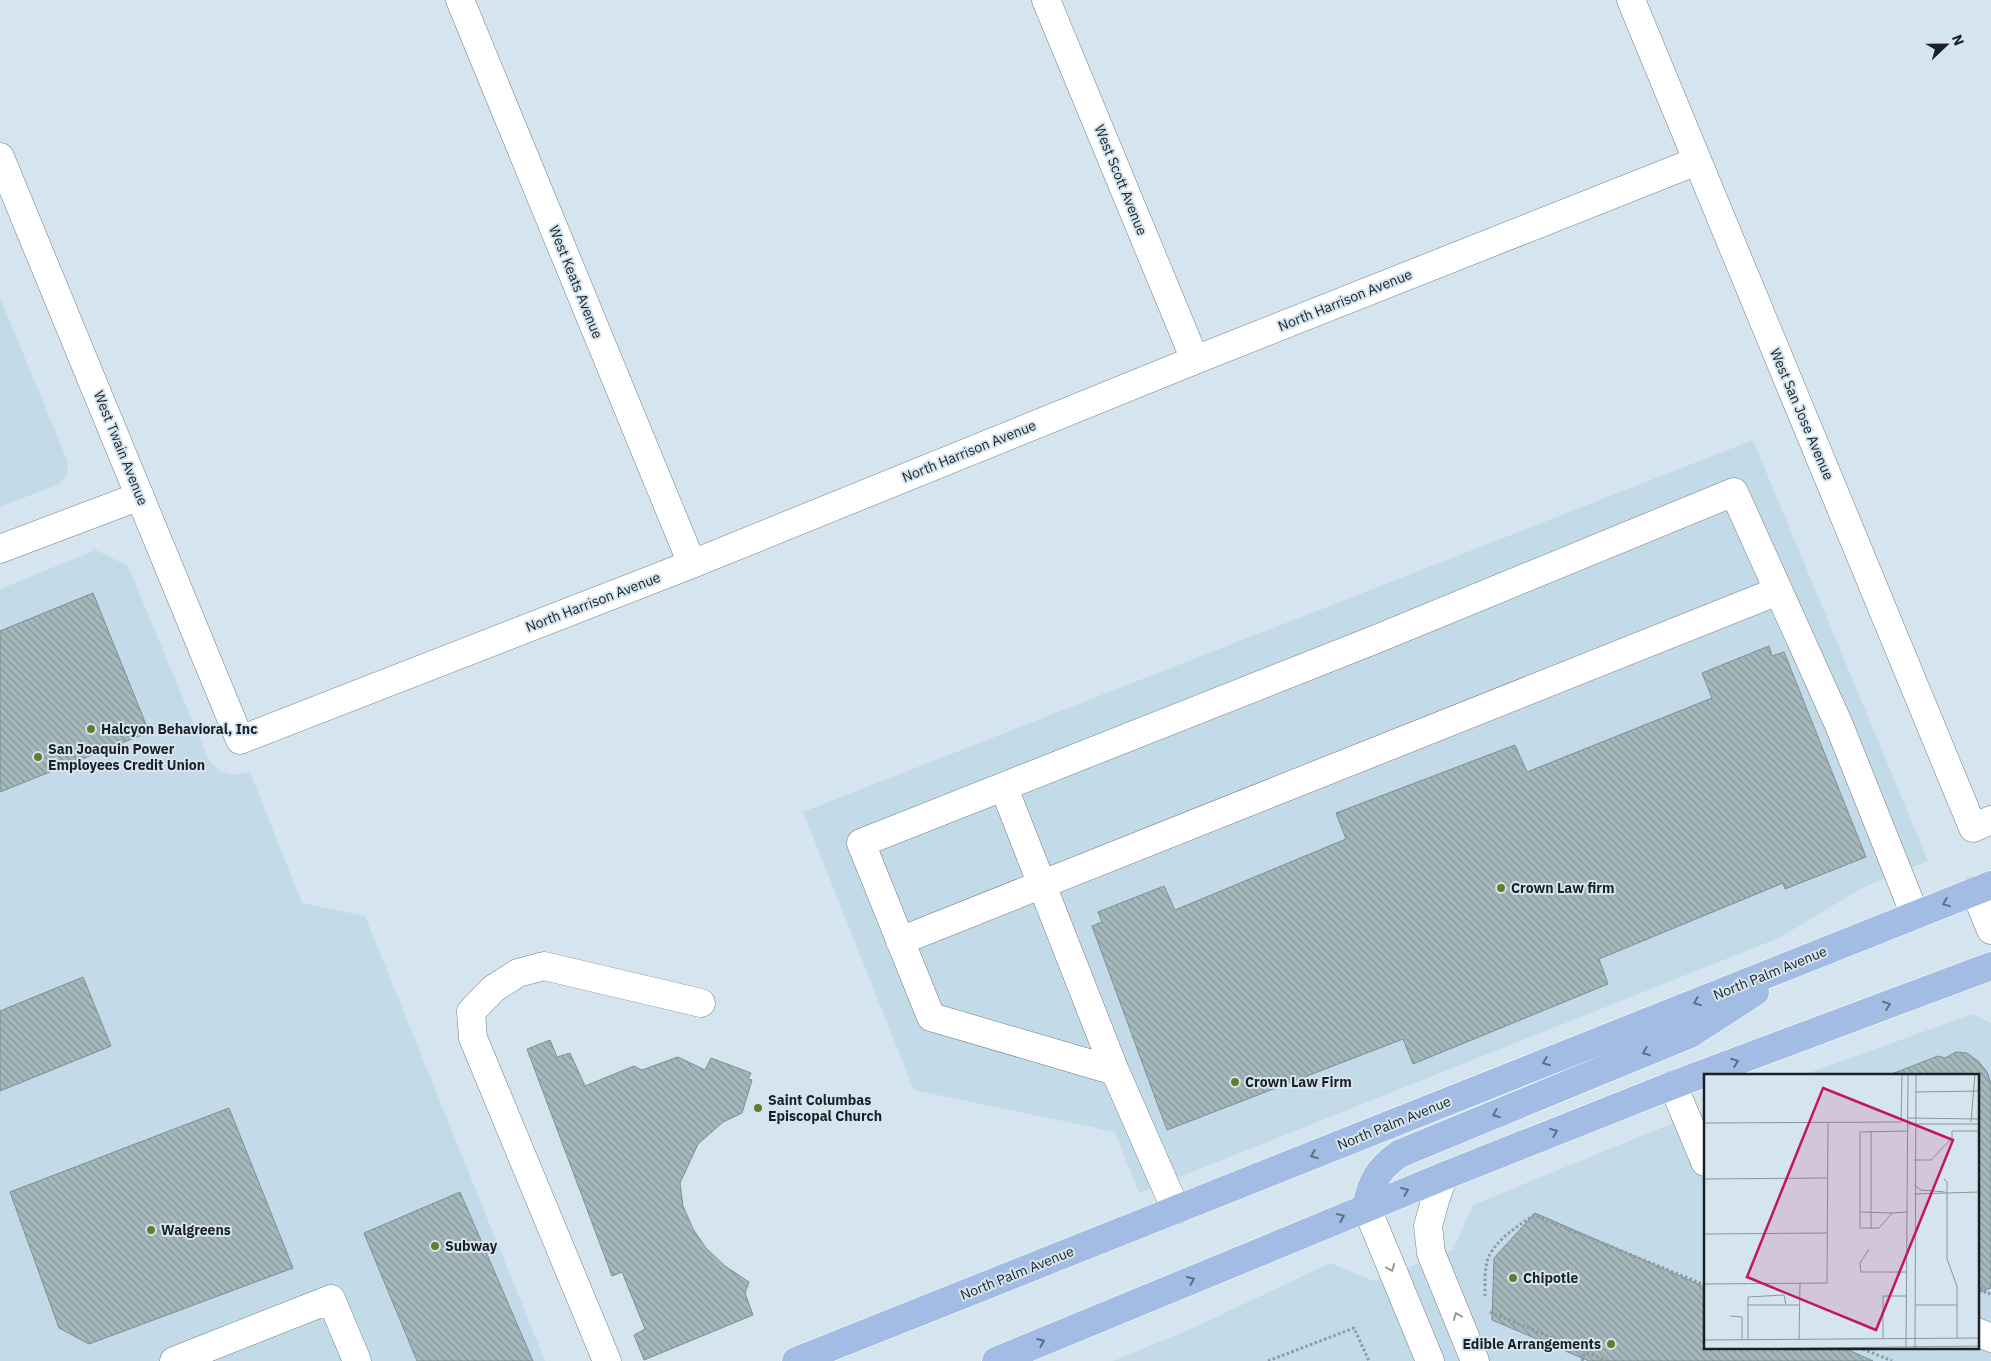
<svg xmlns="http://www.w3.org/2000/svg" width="1991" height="1361" viewBox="0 0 1991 1361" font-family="'IBM Plex Sans',sans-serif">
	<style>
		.built { fill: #c3dae9 }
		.building { fill: url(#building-back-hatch); stroke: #7c8f93 }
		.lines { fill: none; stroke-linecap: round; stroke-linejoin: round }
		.minor-casing { stroke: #6f7e88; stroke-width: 29 }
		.major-casing { stroke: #fff; stroke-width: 29 }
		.path { stroke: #8e9aa2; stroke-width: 3; stroke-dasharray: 2.5 2.5; stroke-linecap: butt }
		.minor { stroke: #fff; stroke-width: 28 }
		.major { stroke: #a3bce3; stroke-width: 28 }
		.oneway { stroke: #5e6e84 }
		.oneway2 { stroke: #989b9c }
		.poi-dot { fill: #667b2c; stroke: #d5e5f0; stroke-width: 2 }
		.labels { text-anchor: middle; stroke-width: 4; stroke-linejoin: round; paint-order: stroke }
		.street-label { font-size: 14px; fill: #1a2024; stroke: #d5e5f0 }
		.poi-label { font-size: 14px; font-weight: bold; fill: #1a2024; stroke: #d5e5f0; text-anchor: start }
		.inset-road { fill: none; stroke: #8a969e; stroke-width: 1 }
		.view { fill: #c2185b; fill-opacity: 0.15; stroke: #c2185b; stroke-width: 2.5 }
		.inset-edge { fill: none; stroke: #1a2024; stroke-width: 2.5 }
	</style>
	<defs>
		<pattern id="building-back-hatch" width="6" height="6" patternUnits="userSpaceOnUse" patternTransform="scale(1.25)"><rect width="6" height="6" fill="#a5b9bd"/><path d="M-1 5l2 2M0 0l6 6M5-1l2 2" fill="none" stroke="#869699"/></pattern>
	</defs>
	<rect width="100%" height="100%" fill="#d5e5f0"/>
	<path class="built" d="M 0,298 L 68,462 L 67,475 L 59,484 L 0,507 Z
		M 1753,440 L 1928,861 L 1864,887 L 1779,938 L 1139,1193 L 1115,1132 L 914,1090 L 803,812 Z
		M 96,550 L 128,566 L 208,758 L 219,771 L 233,775 L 250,772 L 302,903 L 365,916 L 545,1361 L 0,1361 L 0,589 Z
		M 1973,1014 L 1991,1023 L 1991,1361 L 1113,1361 L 1189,1330 L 1330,1263 L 1374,1281 L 1453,1250 L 1473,1205 L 1705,1110 L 1705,1347 L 1977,1347 L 1977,1075 L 1803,1075 Z"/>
	<path class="building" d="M 93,593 L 149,732 L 0,792 L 0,631 Z
		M 1769,646 L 1772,656 L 1784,652 L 1866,857 L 1785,889 L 1783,883 L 1599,959 L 1608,984 L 1413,1064 L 1403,1039 L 1167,1130 L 1092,926 L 1102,922 L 1098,912 L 1164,886 L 1175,910 L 1346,839 L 1336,813 L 1515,745 L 1527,772 L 1712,698 L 1702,673 Z
		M 83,977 L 111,1046 L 0,1091 L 0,1011 Z
		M 550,1040 L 557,1057 L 570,1053 L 585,1086 L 634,1066 L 642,1070 L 678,1057 L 705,1070 L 711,1058 L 751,1073 L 748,1079 L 752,1080 L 742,1113 L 723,1122 L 698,1144 L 680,1183 L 683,1206 L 693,1229 L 706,1248 L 725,1266 L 749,1282 L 745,1293 L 753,1315 L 644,1360 L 634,1335 L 645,1329 L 622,1272 L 612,1276 L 527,1049 Z
		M 1956,1052 L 1967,1053 L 1978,1061 L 1987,1072 L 1991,1084 L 1991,1288 L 1977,1293 L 1977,1075 L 1889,1075 L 1938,1056 L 1945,1058 Z
		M 229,1108 L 293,1268 L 89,1344 L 59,1328 L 10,1192 Z
		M 460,1192 L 533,1361 L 417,1361 L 364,1233 Z
		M 1535,1213 L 1705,1287 L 1705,1347 L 1842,1347 L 1873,1361 L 1589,1361 L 1492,1320 L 1494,1258 Z"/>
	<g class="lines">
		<defs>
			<path id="minor" d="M 460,0 L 692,564
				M 1046,0 L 1195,360
				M 1631,0 L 1973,828 L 1991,820
				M 0,157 L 240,740 L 692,564 L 1195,360 L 1697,161
				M 0,549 L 140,496
				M 1004,788 L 1115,1071
				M 1975,891 L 1991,930
				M 900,941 L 1778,591
				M 1673,1085 L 1705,1162
				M 1444,1176 L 1436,1197 L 1428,1226 L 1431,1253 L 1475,1361
				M 1366,1206 L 1430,1361
				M 1176,1210 L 1115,1071 L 931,1017 L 861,843 L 1374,640 L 1734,492 L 1839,725 L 1915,915
				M 1977,1332 L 1991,1338
				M 174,1361 L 331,1299 L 357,1361
				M 607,1361 L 473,1038 L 471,1012 L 493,989 L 518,973 L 544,966 L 701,1003"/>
			<path id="major" d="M 1366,1206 C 1372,1181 1377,1170 1399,1154 L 1690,1034 L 1755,992
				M 796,1361 L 1991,885
				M 996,1361 L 1444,1176 L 1673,1085 L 1991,966"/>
		</defs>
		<use href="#minor" class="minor-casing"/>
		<use href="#major" class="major-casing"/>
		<path class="path" d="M 1977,1284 L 1987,1294 L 1991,1293
			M 1485,1296 C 1485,1284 1484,1264 1490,1254 C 1501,1236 1518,1226 1534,1215 L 1705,1285
			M 1490,1312 L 1607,1361
			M 1858,1347 L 1892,1361
			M 1268,1361 L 1354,1328 L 1369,1361
			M 1582,1361 L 1585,1352"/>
		<use href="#minor" class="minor"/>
		<use href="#major" class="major"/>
	</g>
	<defs><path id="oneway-chevron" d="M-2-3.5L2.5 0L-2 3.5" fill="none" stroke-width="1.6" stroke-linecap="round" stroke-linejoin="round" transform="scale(1.25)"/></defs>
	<g class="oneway">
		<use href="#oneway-chevron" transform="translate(1946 903) rotate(158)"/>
		<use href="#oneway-chevron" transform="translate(1697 1002) rotate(158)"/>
		<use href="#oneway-chevron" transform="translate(1887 1005) rotate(-21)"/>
		<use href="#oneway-chevron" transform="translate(1646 1052) rotate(158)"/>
		<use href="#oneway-chevron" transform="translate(1546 1062) rotate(158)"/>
		<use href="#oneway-chevron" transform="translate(1735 1062) rotate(-21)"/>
		<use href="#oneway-chevron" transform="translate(1496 1114) rotate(158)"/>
		<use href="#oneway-chevron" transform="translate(1554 1132) rotate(-22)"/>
		<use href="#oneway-chevron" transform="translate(1314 1155) rotate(158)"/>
		<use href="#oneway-chevron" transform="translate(1405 1191) rotate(-22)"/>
		<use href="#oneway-chevron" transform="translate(1341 1217) rotate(-23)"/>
		<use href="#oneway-chevron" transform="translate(1191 1280) rotate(-23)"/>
		<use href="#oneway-chevron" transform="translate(1041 1342) rotate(-23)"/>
	</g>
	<g class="oneway2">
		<use href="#oneway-chevron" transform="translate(1391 1268) rotate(68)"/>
		<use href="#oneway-chevron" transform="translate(1457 1316) rotate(-112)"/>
	</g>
	<g class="poi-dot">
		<circle cx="91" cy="729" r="5"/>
		<circle cx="38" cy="757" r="5"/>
		<circle cx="1501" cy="888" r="5"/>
		<circle cx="1235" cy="1082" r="5"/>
		<circle cx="758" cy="1108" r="5"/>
		<circle cx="151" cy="1230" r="5"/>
		<circle cx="435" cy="1246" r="5"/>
		<circle cx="1513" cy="1278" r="5"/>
		<circle cx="1611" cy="1344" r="5"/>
	</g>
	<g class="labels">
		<g class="street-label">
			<text transform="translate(1121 180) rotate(68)" y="5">West Scott Avenue</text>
			<text transform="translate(576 282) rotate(68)" y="5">West Keats Avenue</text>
			<text transform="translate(1345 300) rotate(-22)" y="5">North Harrison Avenue</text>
			<text transform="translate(1802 414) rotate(67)" y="5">West San Jose Avenue</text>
			<text transform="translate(121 448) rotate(68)" y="5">West Twain Avenue</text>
			<text transform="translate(969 451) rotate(-22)" y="5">North Harrison Avenue</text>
			<text transform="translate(593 602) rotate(-21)" y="5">North Harrison Avenue</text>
			<text transform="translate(1770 973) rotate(-22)" y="5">North Palm Avenue</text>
			<text transform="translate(1394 1123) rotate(-22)" y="5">North Palm Avenue</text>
			<text transform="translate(1017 1273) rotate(-22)" y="5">North Palm Avenue</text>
		</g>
		<g class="poi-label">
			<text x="101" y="734">Halcyon Behavioral, Inc</text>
			<text x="48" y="754">San Joaquin Power<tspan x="48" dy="16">Employees Credit Union</tspan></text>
			<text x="1511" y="893">Crown Law firm</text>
			<text x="1245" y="1087">Crown Law Firm</text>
			<text x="768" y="1105">Saint Columbas<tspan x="768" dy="16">Episcopal Church</tspan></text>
			<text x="161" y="1235">Walgreens</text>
			<text x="445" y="1251">Subway</text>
			<text x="1523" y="1283">Chipotle</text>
			<text x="1601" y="1349" text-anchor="end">Edible Arrangements</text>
		</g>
	</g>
	<g transform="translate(1704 1074)">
		<rect width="275" height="275" fill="#d5e5f0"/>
		<path class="inset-road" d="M 212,18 L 275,17M 204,44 L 275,45M 267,48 L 271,0M 0,49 L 197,48 L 198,0M 204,50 L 275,50M 210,86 L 227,86 L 248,64 L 248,57 L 275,57M 0,105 L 123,104M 240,105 L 243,108 L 243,185 L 253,212 L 253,264M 210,111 L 217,116 L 241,118M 210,120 L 275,118M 156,138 L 188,139M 203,138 L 188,139 L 175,154 L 156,154 L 156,58 L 204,57M 167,154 L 167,57M 0,160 L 123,159M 165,175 L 156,189 L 157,198 L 203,198M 0,210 L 123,209 L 124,48M 44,231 L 82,231M 211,231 L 253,231M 26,242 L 38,243 L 38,266M 179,265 L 179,222 L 203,222M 0,266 L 275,264M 44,266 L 44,223 L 80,221 L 82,231 L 95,231M 95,266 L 96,209M 31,275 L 275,272M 202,275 L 204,0M 211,275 L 212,0"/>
		<path class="view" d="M 119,14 L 249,66 L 172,256 L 43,203 Z"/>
		<rect width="275" height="275" class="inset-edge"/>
	</g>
	<g transform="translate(1946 45) rotate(68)" stroke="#d5e5f0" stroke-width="4" paint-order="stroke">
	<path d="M0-4L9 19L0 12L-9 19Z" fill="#1a2024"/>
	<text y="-8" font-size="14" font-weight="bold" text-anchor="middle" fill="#1a2024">N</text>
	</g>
</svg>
